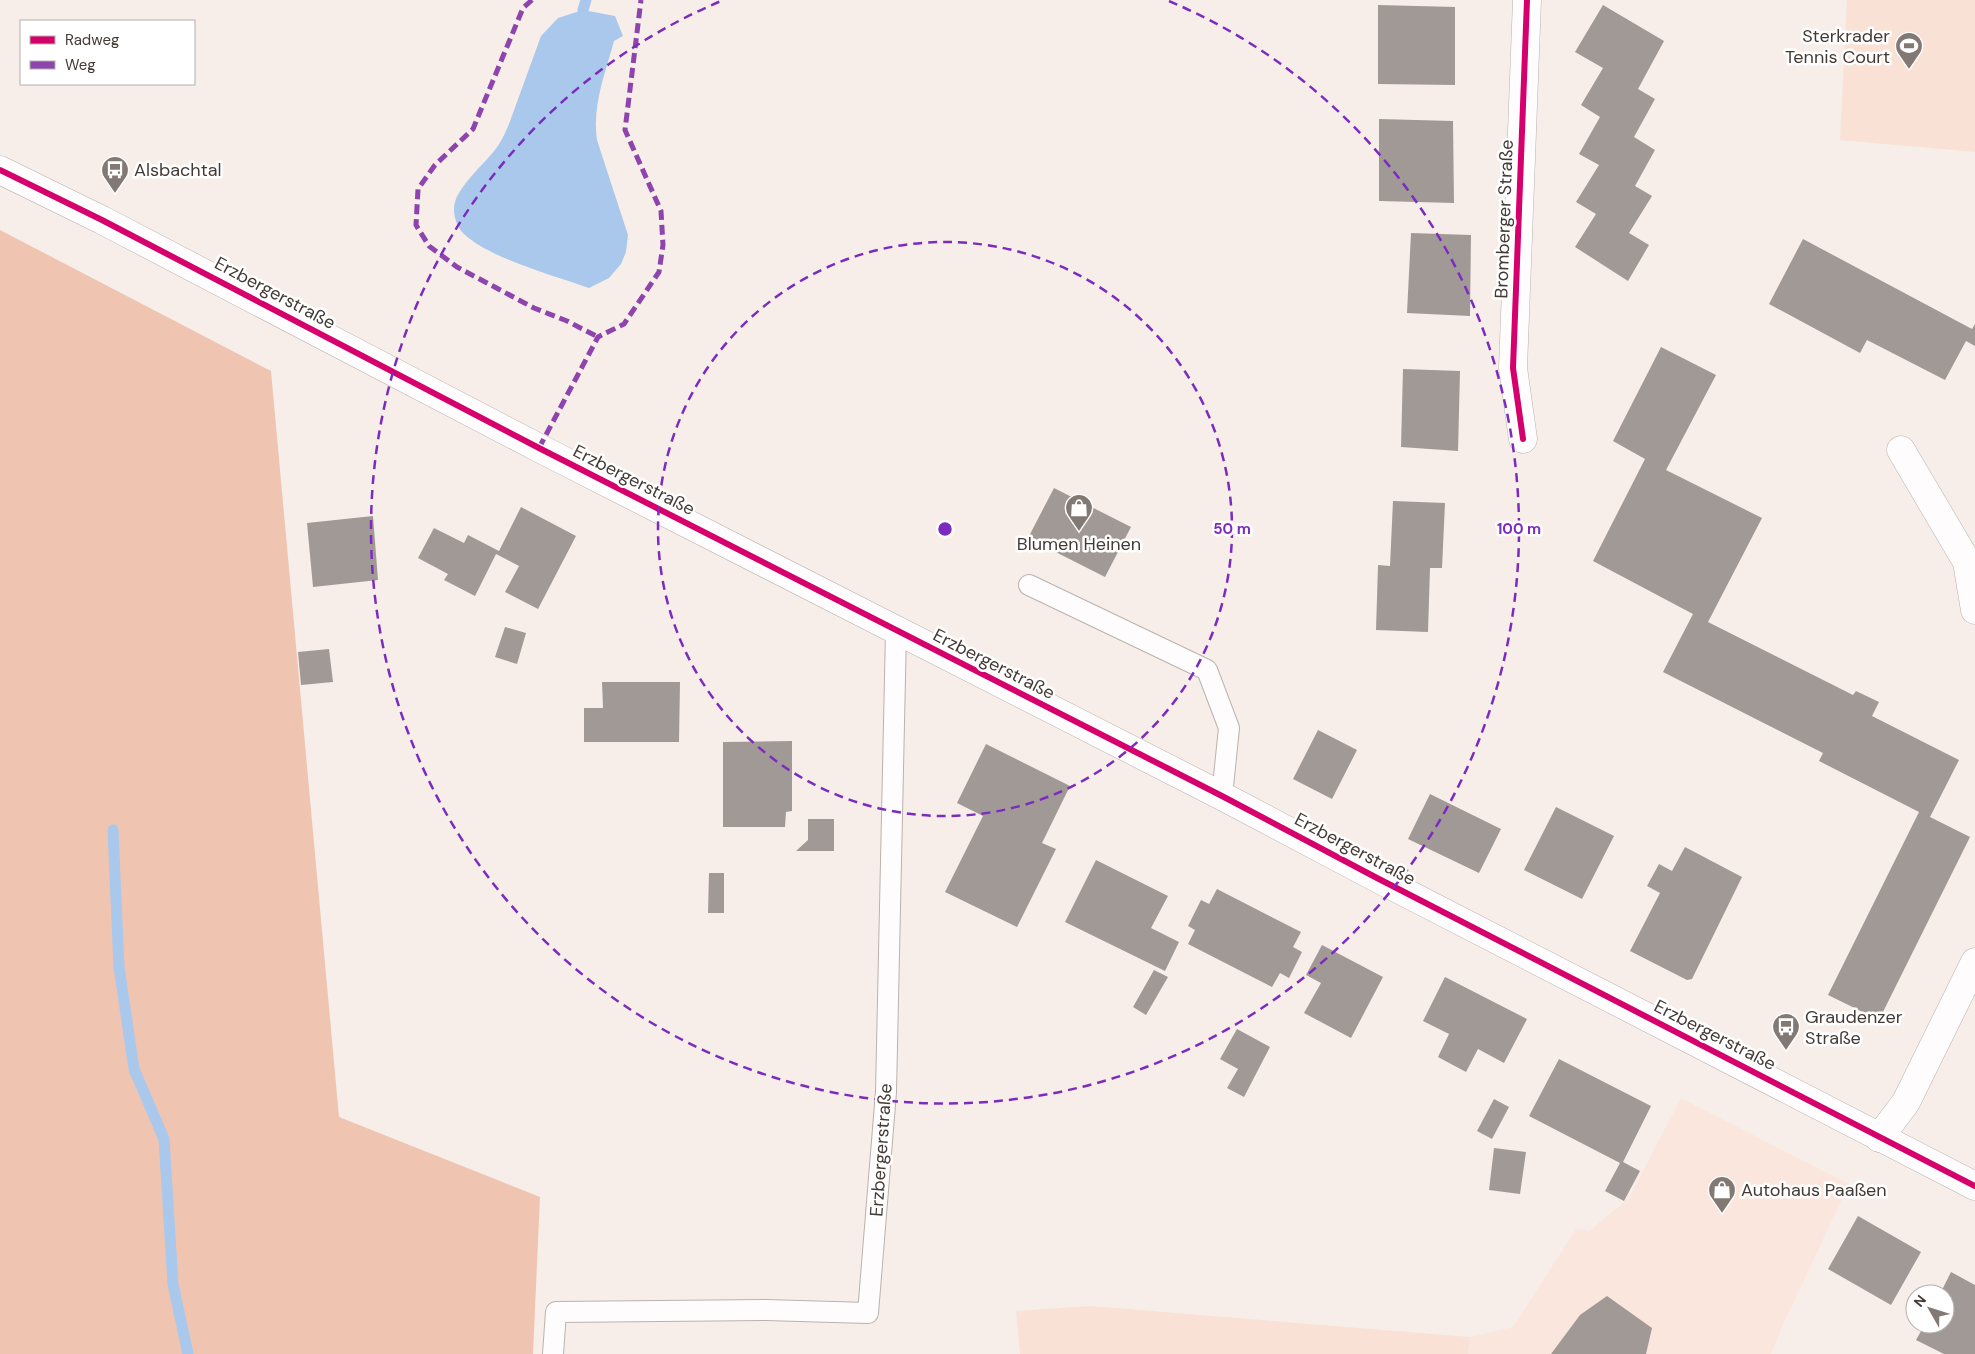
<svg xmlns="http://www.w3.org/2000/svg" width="1975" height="1354" viewBox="0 0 1975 1354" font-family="'DM Sans',sans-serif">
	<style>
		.built { fill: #fae6dd }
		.green { fill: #f9e1d6 }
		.forest { fill: #efc5b2 }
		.water { fill: #a9c8ec }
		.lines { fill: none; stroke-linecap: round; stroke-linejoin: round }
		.stream { stroke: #a9c8ec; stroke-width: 11 }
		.building { fill: #a19995 }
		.service-casing { stroke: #bab2ae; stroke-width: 22 }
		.minor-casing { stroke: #bab2ae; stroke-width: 29 }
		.tertiary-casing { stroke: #bab2ae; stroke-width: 29 }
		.service { stroke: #fefcfc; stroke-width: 20 }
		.minor { stroke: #fefcfc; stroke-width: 28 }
		.tertiary { stroke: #fefcfc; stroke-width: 28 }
		.quiet { stroke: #8e44ad; stroke-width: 5; stroke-dasharray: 10 5; stroke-linecap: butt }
		.cycleway-casing { stroke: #fff; stroke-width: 9 }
		.cycleway { stroke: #d6006c; stroke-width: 6 }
		.ring { fill: none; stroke: #7b2cbf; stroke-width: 2.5; stroke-dasharray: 9 6 }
		.labels { text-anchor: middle; stroke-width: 5; stroke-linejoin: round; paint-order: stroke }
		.poi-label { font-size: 18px; fill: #443a35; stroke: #fff; text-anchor: start }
		.street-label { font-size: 18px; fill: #443a35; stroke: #fff }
		.centre { fill: #7b2cbf; stroke: #fff; stroke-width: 2.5 }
		.ring-label { font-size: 15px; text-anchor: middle; font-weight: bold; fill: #7b2cbf; stroke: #fff; stroke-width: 5; stroke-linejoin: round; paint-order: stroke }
	</style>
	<rect width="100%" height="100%" fill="#f7eeea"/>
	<path class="built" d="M 1681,1098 L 1849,1184 L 1783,1325 L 1771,1354 L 1468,1354 L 1470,1337 L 1513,1327 L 1576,1229 L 1589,1231 L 1629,1198 Z"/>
	<path class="green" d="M 1847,0 L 1975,0 L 1975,152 L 1840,140 Z
		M 1090,1306 L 1470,1337 L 1468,1354 L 1020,1354 L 1016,1311 Z"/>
	<path class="forest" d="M 0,230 L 271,371 L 339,1117 L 540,1197 L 533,1354 L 0,1354 Z"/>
	<path class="water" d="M 583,10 L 615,16 L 623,36 L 614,41 C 605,74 592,106 597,140 L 628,235 L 626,252 L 621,264 L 609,278 L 589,288 C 555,276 489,258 464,234 C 456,227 452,212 455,202 C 460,185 483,165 494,151 C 501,143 505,133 509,124 L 541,36 L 558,18 Z"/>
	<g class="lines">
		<path class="stream" d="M 583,10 L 586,0
			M 113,830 L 119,967 L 134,1069 L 164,1139 L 173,1284 L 188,1354"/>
	</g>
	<path class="building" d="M 1378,5 L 1455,7 L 1455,85 L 1378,84 Z
		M 1603,5 L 1664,41 L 1638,89 L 1655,99 L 1634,137 L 1655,150 L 1635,186 L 1652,196 L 1629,233 L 1649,245 L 1628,281 L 1575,247 L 1596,214 L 1576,202 L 1599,165 L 1579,154 L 1600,117 L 1581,105 L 1603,68 L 1575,52 Z
		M 1379,119 L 1453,121 L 1454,203 L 1379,201 Z
		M 1411,233 L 1471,235 L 1470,316 L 1407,313 Z
		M 1803,239 L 1972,329 L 1975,324 L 1975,346 L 1966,341 L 1945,380 L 1867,340 L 1860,353 L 1769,304 Z
		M 1661,347 L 1716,375 L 1666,470 L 1762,518 L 1708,622 L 1853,695 L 1856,691 L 1879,702 L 1872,716 L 1959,760 L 1930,817 L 1970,837 L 1879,1020 L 1828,995 L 1919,812 L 1819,761 L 1823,753 L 1663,672 L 1693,614 L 1593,561 L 1645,459 L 1613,441 Z
		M 1403,369 L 1460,371 L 1458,451 L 1401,447 Z
		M 1054,488 L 1131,527 L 1105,577 L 1028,538 Z
		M 1393,501 L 1445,503 L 1442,568 L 1430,568 L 1428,632 L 1376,630 L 1378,565 L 1390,566 Z
		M 521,507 L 576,536 L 538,609 L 505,592 L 519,566 L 496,554 L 475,596 L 444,580 L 448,574 L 418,558 L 434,528 L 464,543 L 468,535 L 499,551 Z
		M 373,516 L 378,580 L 313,587 L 307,523 Z
		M 505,627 L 526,633 L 517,664 L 495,657 Z
		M 329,649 L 333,682 L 301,685 L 298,652 Z
		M 602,682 L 680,682 L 679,742 L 584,742 L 584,708 L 603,708 Z
		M 1318,730 L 1357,750 L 1332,799 L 1293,779 Z
		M 792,741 L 792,811 L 786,812 L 785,827 L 723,827 L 723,742 Z
		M 986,744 L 1070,786 L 1042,843 L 1056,849 L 1017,927 L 945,892 L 983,816 L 957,803 Z
		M 1430,794 L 1501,829 L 1479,873 L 1408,839 Z
		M 1556,807 L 1614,836 L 1582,899 L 1524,870 Z
		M 808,819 L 834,819 L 834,851 L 796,851 L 808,840 Z
		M 1685,847 L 1742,877 L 1692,979 L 1687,980 L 1630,951 L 1660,893 L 1647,886 L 1659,864 L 1672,871 Z
		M 1096,860 L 1168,896 L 1151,928 L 1179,942 L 1165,971 L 1065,922 Z
		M 709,873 L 724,873 L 724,913 L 708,913 Z
		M 1217,889 L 1301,932 L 1293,947 L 1302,952 L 1289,978 L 1280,973 L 1272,987 L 1188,944 L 1195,930 L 1188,926 L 1201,900 L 1209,904 Z
		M 1322,945 L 1383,977 L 1351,1038 L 1304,1013 L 1321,983 L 1306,975 Z
		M 1154,970 L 1168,977 L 1146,1015 L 1133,1007 Z
		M 1445,977 L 1527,1019 L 1504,1063 L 1478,1049 L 1466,1072 L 1438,1057 L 1449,1034 L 1423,1021 Z
		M 1237,1029 L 1270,1047 L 1244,1097 L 1227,1088 L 1238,1069 L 1220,1059 Z
		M 1559,1059 L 1651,1106 L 1623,1162 L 1640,1171 L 1624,1201 L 1605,1191 L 1620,1163 L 1529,1116 Z
		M 1494,1099 L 1509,1107 L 1492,1139 L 1477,1131 Z
		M 1494,1148 L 1526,1152 L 1520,1194 L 1489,1190 Z
		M 1858,1216 L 1921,1252 L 1891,1305 L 1828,1269 Z
		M 1951,1272 L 1975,1285 L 1975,1354 L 1944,1354 L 1916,1340 L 1925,1324 L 1945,1324 L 1945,1294 L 1940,1294 Z
		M 1607,1296 L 1652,1328 L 1646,1354 L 1551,1354 L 1580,1315 Z"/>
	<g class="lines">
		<defs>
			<path id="service" d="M 1029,585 L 1207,670 L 1229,728 L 1222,796
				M 553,1354 L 556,1312 L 766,1310 L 868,1313 L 886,1092 L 896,631"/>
			<path id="minor" d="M 1523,439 L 1513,368 L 1527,0
				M 1901,450 L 1967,562 L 1975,610
				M 1879,1138 L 1906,1102 L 1975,962"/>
			<path id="tertiary" d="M 0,170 L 102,220 L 539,448 L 1222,796 L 1377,878 L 1975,1186"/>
		</defs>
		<use href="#service" class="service-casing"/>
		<use href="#minor" class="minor-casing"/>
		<use href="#tertiary" class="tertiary-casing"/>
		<use href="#service" class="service"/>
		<use href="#minor" class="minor"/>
		<use href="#tertiary" class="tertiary"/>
		<path class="quiet" d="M 532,0 L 523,8 L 473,129 L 435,165 L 418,189 L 416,225 L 429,246 L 457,267 L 534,308 L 567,321 L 598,337
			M 539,448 L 598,337 L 624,324 L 659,272 L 663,245 L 661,211 L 625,130 L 641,0"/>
		<defs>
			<path id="cycleway" d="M 0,170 L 102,220 L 539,448 L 1222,796 L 1377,878 L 1975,1186
				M 1523,439 L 1513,368 L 1527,0"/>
		</defs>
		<use href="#cycleway" class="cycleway-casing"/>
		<use href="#cycleway" class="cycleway"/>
	</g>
	<g class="ring">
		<circle cx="945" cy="529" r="287"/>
		<path d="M1169 1A574 574 0 1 1 721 1"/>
	</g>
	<defs>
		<symbol id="stadium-pin" viewBox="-11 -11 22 30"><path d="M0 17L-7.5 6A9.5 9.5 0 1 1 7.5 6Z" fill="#837974" stroke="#fff"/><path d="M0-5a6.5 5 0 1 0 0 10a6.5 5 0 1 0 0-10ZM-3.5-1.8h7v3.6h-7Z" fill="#fff"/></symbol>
		<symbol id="bus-pin" viewBox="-11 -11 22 30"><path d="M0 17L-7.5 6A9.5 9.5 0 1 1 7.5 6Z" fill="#837974" stroke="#fff"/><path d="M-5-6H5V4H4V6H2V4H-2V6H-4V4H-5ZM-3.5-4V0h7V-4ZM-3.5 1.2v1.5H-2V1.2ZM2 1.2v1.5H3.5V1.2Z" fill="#fff"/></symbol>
		<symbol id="shop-pin" viewBox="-11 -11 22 30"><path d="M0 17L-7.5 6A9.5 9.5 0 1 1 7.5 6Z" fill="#837974" stroke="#fff"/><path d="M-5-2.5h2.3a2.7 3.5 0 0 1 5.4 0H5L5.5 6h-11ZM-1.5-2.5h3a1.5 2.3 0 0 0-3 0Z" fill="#fff"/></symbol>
	</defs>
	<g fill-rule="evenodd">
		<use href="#stadium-pin" x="1893" y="30" width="32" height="43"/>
		<use href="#bus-pin" x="99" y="154" width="32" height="43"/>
		<use href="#shop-pin" x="1063" y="492" width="32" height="43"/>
		<use href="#bus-pin" x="1770" y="1011" width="32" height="43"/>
		<use href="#shop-pin" x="1706" y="1174" width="32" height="43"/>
	</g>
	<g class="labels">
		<g class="poi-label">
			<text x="1890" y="42" text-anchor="end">Sterkrader<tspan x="1890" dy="21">Tennis Court</tspan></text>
			<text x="134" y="176">Alsbachtal</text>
			<text x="1079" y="550" text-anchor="middle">Blumen Heinen</text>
			<text x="1805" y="1023">Graudenzer<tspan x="1805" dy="21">Straße</tspan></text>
			<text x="1741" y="1196">Autohaus Paaßen</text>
		</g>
		<g class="street-label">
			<text transform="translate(1504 219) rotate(-88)" y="6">Bromberger Straße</text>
			<text transform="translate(275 293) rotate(28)" y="6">Erzbergerstraße</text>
			<text transform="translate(634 480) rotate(27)" y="6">Erzbergerstraße</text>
			<text transform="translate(994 664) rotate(27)" y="6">Erzbergerstraße</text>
			<text transform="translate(1355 849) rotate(28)" y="6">Erzbergerstraße</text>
			<text transform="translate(1715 1035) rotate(27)" y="6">Erzbergerstraße</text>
			<text transform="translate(881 1150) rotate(-86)" y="6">Erzbergerstraße</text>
		</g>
	</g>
	<circle cx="945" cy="529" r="8" class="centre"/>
	<g class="ring-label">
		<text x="1232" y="534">50 m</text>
		<text x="1519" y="534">100 m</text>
	</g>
	<rect x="20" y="20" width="175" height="65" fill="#ffffff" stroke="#b4b0ae"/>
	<rect x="30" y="36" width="25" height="8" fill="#d6006c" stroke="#b4b0ae"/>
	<text x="65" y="45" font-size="15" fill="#443a35">Radweg</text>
	<rect x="30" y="61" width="25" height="8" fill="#8e44ad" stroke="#b4b0ae"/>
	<text x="65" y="70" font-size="15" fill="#443a35">Weg</text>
	<g transform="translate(1930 1309) rotate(309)"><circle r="24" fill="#ffffff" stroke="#b4b0ae"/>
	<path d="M0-4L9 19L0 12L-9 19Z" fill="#837974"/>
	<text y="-8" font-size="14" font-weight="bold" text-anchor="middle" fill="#443a35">N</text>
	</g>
</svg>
